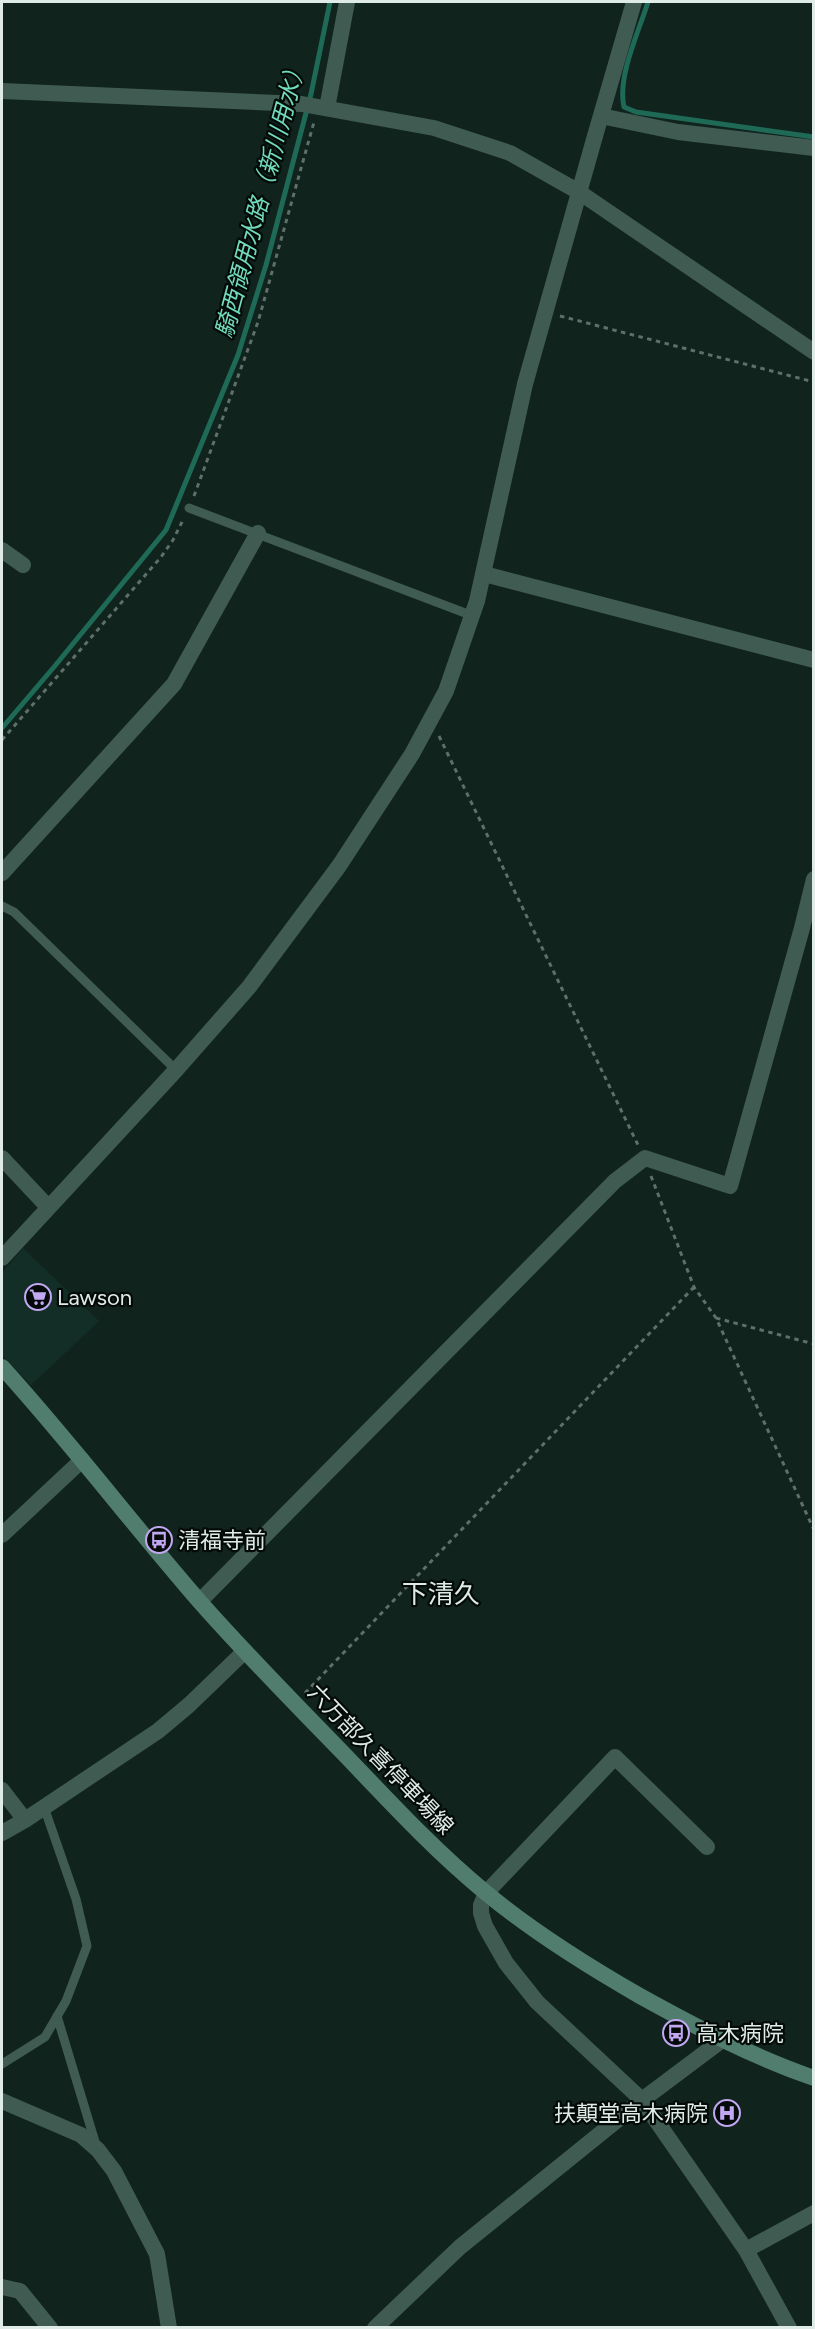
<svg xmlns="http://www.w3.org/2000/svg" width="815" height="2329" viewBox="0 0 815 2329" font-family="Figtree,'Noto Sans JP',sans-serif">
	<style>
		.built { fill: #122e26 }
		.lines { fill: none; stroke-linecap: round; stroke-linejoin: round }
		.stream { stroke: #1e6a56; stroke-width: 5 }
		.path { stroke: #5f6f6a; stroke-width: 3; stroke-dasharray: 4.5 4.5; stroke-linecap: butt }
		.service { stroke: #405b52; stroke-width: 9 }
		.minor { stroke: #405b52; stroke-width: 16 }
		.tertiary { stroke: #405b52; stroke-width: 16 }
		.secondary { stroke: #517d6e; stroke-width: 16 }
		.labels { text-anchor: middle; stroke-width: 4.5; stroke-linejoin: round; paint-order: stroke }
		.poi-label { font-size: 22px; fill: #dfebe7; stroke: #040a08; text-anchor: start }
		.street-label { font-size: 22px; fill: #dfebe7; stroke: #040a08 }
		.water-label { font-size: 24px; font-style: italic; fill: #71dbbb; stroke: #040a08 }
		.quarter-label { font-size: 26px; fill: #dfebe7; stroke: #040a08 }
	</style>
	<rect width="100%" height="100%" fill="#10231d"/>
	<path class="built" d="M 23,1248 L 99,1321 L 31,1385 L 2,1355 L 2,1273 Z"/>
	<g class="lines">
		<path class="stream" d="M 648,2 C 639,31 617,77 624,107 L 636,112 L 814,137
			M 2,728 L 54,667 L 166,530 L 238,355 L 266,265 L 311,94 L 330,2"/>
		<path class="path" d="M 560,316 L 814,382
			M 194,496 L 258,322 L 314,122
			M 439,736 L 638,1145
			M 2,740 L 161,557 L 173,540 L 184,518
			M 651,1176 L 694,1287 L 716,1318 L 814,1530
			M 716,1318 L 814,1344
			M 305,1693 L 694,1287"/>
		<path class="service" d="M 189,508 L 473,616
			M 2,906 L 14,912 L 176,1070
			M 57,2016 L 96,2145
			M 2,2064 L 45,2037 L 66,2001 L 87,1946 L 76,1899 L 44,1807"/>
		<path class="minor" d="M 2,91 L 302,104 L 434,128 L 510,153 L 579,192 L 814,352
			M 327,108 L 347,2
			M 601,116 L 678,132 L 814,148
			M 595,136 L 634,2
			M 2,550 L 23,565
			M 484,574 L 814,660
			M 2,873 L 174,684 L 258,533
			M 2,1158 L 48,1207
			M 200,1601 L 615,1181 L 645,1158 L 730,1186 L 802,928 L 814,879
			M 2,1790 L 25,1820
			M 2,1833 L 25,1820 L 158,1731 L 189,1705 L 245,1651
			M 707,1847 L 615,1757 L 486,1893 L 481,1905 L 481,1913 L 485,1926 L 506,1963 L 537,2002 L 642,2100 L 746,2250 L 814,2213
			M 2,2101 L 81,2135 L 98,2150 L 114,2171 L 157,2254 L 169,2328
			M 746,2250 L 789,2328
			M 2,2287 L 20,2291 L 50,2328
			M 375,2328 L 460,2247 L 642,2100 L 722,2040"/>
		<path class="tertiary" d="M 2,1258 L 176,1070 L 249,987 L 339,866 L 412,754 L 446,691 L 477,601 L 525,384 L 595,136
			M 2,1535 L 82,1460"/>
		<path class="secondary" d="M 2,1367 C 71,1443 133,1525 200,1602 C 246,1654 295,1704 344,1754 C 389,1801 434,1850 485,1892 C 533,1932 586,1965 640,1996 C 696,2027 753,2057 814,2078"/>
	</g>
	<defs>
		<symbol id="supermarket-ring" viewBox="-11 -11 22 22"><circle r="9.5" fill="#040a08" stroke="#c2a8f2" stroke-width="1.5"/><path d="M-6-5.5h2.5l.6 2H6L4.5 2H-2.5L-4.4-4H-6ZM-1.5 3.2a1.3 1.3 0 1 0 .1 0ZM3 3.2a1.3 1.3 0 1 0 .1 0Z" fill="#c2a8f2"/></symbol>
		<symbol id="bus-ring" viewBox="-11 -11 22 22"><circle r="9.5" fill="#040a08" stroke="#c2a8f2" stroke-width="1.5"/><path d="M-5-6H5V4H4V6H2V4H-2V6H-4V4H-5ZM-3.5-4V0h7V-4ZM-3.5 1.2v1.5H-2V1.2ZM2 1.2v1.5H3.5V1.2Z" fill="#c2a8f2"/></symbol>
		<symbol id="hospital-ring" viewBox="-11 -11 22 22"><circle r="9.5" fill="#040a08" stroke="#c2a8f2" stroke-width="1.5"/><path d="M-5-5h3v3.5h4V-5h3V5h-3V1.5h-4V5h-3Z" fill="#c2a8f2"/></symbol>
	</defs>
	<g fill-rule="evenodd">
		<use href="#supermarket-ring" x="23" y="1282" width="30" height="30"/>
		<use href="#bus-ring" x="144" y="1525" width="30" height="30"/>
		<use href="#bus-ring" x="661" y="2018" width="30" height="30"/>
		<use href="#hospital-ring" x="712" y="2098" width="30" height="30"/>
	</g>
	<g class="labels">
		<g class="poi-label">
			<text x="57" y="1305">Lawson</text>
			<text x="178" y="1548">清福寺前</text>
			<text x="696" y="2041">高木病院</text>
			<text x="708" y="2121" text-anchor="end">扶顛堂高木病院</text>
		</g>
		<g class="street-label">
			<text transform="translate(381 1759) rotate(46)" y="8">六万部久喜停車場線</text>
		</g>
		<g class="water-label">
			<text transform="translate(261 198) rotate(-75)" y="8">騎西領用水路（新川用水）</text>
		</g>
		<g class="quarter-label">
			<text x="441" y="1603">下清久</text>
		</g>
	</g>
	<rect width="815" height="2329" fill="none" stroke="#dfebe7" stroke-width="6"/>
</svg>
